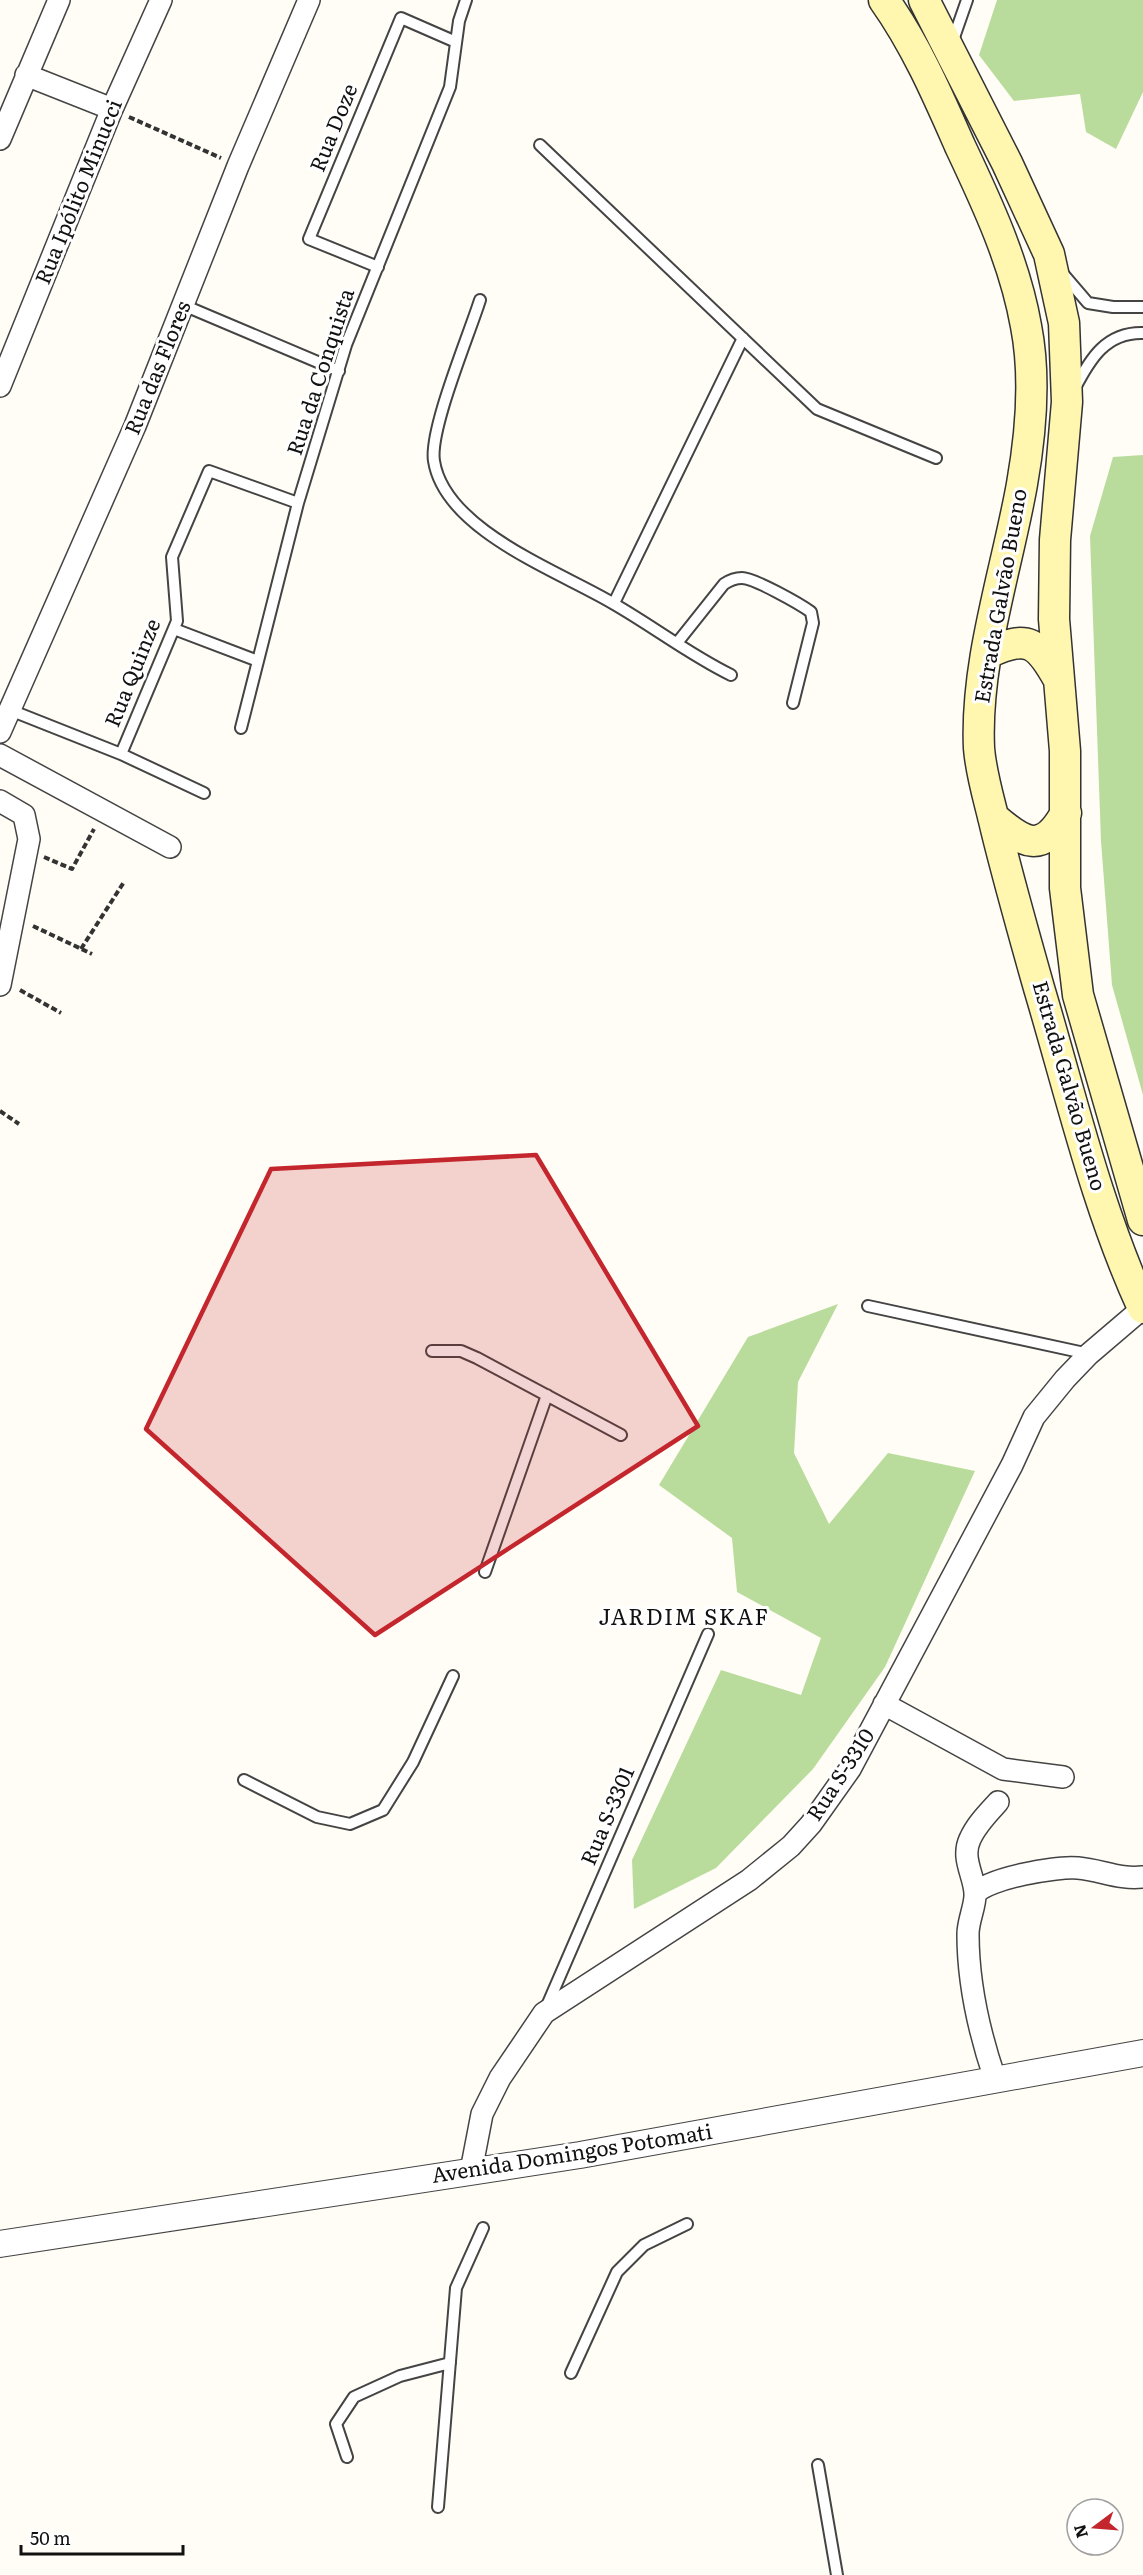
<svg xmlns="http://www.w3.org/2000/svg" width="1143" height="2575" viewBox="0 0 1143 2575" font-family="Literata,serif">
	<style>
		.forest { fill: #b9dc9c }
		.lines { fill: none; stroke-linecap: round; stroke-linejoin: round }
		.service-casing { stroke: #444; stroke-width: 14 }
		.minor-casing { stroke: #444; stroke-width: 24 }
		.tertiary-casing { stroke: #444; stroke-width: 28 }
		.secondary-casing { stroke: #333; stroke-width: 33 }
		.path { stroke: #333; stroke-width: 4; stroke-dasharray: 6 3; stroke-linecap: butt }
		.service { stroke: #fff; stroke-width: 10 }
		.minor { stroke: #fff; stroke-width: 21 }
		.tertiary { stroke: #fff; stroke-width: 26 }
		.secondary { stroke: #fff6b0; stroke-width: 30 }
		.marked { fill: #c4262e; fill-opacity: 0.2; stroke: #c4262e; stroke-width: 4.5; stroke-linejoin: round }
		.labels { text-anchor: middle; stroke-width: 6; stroke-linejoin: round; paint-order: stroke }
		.street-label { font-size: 21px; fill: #111; stroke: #fff }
		.neighbourhood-label { font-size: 22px; letter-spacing: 1.5px; fill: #111; stroke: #fff }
	</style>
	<rect width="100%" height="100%" fill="#fffdf5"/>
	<path class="forest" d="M 997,0 L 1143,0 L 1143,92 L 1116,149 L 1086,132 L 1080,94 L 1014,101 L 979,55 Z
		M 1143,455 L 1143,1095 L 1112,985 L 1101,841 L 1090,536 L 1113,457 Z
		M 838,1304 L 798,1382 L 794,1453 L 829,1524 L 888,1453 L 975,1471 L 885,1667 L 813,1769 L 716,1868 L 634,1909 L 632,1860 L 721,1670 L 801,1695 L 821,1638 L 737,1592 L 732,1538 L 659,1485 L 748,1337 Z"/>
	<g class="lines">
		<defs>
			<path id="service" d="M 952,43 L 967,0
				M 540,145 L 817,409 L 936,458
				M 378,267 L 309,239 L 401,18 L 456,42
				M 1064,275 L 1088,303 L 1113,307 L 1143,307
				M 480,300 C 469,335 429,430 434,461 C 445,531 561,572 614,604 C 654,627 690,655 731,675
				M 183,305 L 339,371
				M 1075,388 C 1090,359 1106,332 1143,333
				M 614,603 L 743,338
				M 174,629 L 258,661
				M 677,643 L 724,584 C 730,580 735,578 742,578 C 754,578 800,604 811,612 L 813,623 L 793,703
				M 10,710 L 121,754 L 204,793
				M 241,728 L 298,503 L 346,345 L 450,87 L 459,21 L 466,0
				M 121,754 L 177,621 L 172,557 L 209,471 L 298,503
				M 868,1306 L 1089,1354
				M 432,1351 L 461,1351 L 477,1358 L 621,1435
				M 485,1572 L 547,1395
				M 244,1780 L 317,1817 L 350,1824 L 383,1810 L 413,1762 L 453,1676
				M 546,2008 L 708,1634
				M 571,2373 L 617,2272 L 644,2245 L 687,2224
				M 347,2457 L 336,2424 L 354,2397 L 400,2376 L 450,2363
				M 818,2465 L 837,2575
				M 438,2507 L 456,2288 L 483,2228"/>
			<path id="minor" d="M 26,75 L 112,109
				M 0,139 L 59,0
				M 0,386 L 112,109 L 161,0
				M 0,732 L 135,426 L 238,166 L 309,0
				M 0,755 L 170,847
				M 0,801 L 24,815 L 29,839 L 0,985
				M 884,1704 L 1003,1769 L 1063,1777
				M 975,1894 C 987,1878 1058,1866 1078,1868 C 1101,1870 1120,1880 1143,1877
				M 995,2079 C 979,2032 968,1983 968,1934 C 968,1920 976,1905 975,1893 C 974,1875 961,1858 970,1839 C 976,1825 988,1813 998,1802
				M 471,2171 L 482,2114 L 500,2078 L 544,2013 L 749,1880 L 791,1846 L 811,1824 L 850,1769 L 1012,1465 L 1034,1417 L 1065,1379 L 1089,1354 L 1143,1308"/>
			<path id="tertiary" d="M 0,2244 L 580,2155 L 1143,2053"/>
			<path id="secondary" d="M 884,0 C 916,45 938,96 960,146 C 987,203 1015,263 1026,326 C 1036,377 1031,433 1022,484 C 1007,569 975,661 979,748 C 981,775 990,802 996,829 C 1009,882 1024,935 1039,988 C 1071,1095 1096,1206 1143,1308
				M 924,0 L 1007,163 L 1049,254 L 1064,323 L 1067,402 L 1055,540 L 1054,619 L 1065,751 L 1065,888 L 1078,995 L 1143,1220
				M 988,653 C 1028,634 1038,642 1059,680
				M 993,817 C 1024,844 1042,855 1066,813"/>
		</defs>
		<use href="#service" class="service-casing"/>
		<use href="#minor" class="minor-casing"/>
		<use href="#tertiary" class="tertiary-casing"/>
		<use href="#secondary" class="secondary-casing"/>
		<path class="path" d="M 129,117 L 221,158
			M 44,857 L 72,869 L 94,829
			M 33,926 L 92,954
			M 81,949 L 124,882
			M 20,990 L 61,1013
			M 0,1111 L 19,1124"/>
		<use href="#service" class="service"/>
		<use href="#minor" class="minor"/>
		<use href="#tertiary" class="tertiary"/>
		<use href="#secondary" class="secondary"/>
	</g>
	<path class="marked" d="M 536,1155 L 698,1426 L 375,1635 L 146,1429 L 271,1169 Z"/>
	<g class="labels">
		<g class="street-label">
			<text transform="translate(334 128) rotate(-68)" y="7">Rua Doze</text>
			<text transform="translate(79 192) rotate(-68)" y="7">Rua Ipólito Minucci</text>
			<text transform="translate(158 368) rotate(-68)" y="7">Rua das Flores</text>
			<text transform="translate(321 372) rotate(-72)" y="7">Rua da Conquista</text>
			<text transform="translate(1001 596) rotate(-80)" y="7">Estrada Galvão Bueno</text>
			<text transform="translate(133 673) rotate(-68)" y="7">Rua Quinze</text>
			<text transform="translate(1069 1086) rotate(74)" y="7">Estrada Galvão Bueno</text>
			<text transform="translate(841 1775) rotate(-57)" y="7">Rua S-3310</text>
			<text transform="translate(608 1816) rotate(-67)" y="7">Rua S-3301</text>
			<text transform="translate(572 2154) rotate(-9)" y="7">Avenida Domingos Potomati</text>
		</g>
		<g class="neighbourhood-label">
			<text x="684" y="1625">JARDIM SKAF</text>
		</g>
	</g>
	<g transform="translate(1095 2527) rotate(254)"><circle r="28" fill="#ffffff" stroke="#a0a0a0" stroke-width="1.5"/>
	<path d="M0-4.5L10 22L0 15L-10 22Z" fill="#c4262e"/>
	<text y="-9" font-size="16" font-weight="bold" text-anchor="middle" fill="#111111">N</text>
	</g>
	<path d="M21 2545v9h162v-9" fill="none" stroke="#111111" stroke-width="3"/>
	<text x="30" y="2545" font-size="18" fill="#111111" stroke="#ffffff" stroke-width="4.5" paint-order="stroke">50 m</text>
</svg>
